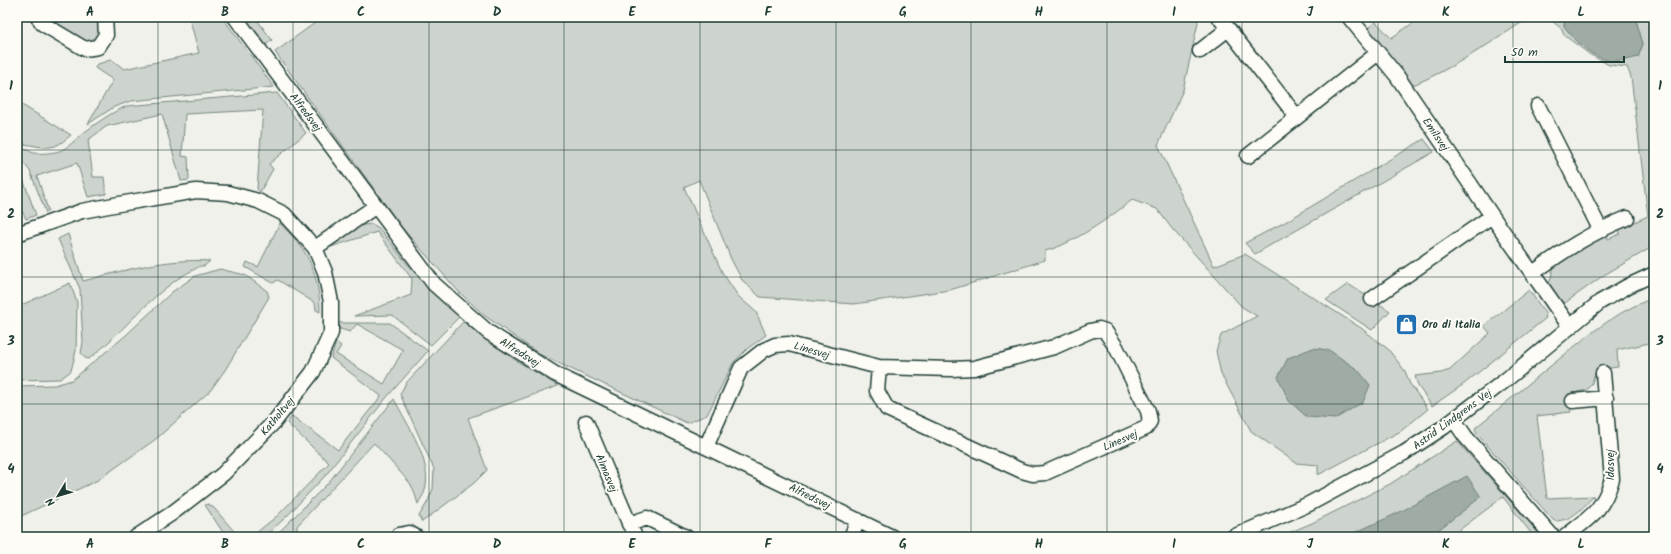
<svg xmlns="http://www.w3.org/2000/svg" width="1671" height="554" viewBox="0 0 1671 554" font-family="Kalam,sans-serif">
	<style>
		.green { fill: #cdd3cd; stroke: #768880 }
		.water { fill: #9faca4; stroke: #6c8077 }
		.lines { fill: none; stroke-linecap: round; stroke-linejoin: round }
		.street-casing { stroke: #1f3d34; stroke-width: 17 }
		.street { stroke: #fdfcf7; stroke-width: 14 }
		.grid { fill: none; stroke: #1f3d34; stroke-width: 1; stroke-opacity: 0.55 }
		.labels { text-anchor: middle; stroke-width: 4; stroke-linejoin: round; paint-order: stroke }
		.street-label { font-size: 11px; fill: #1f3d34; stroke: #fdfcf7 }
		.poi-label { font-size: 11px; font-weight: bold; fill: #1f3d34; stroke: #fdfcf7; text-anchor: start }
		.neatline { fill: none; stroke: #1f3d34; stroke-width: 1.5 }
		.grid-label { font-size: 13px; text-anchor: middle; font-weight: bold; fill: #1f3d34 }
	</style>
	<rect width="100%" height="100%" fill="#f0f1eb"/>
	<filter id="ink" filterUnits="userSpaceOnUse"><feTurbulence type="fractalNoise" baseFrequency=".025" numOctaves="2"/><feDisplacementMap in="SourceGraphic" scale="8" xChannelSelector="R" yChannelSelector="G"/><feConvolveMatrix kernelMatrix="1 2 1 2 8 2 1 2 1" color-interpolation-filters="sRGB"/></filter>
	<g filter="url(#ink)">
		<path class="green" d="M 44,17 L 97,17 L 101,33 L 98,39 L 87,44 Z
			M 189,17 L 222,17 L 274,87 L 131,101 L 114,107 L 88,124 L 113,80 L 95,68 L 97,64 L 105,62 L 111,59 L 124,69 L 199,53 Z
			M 244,17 L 255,17 L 272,40 L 266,45 Z
			M 323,17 L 1197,17 L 1198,23 L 1183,90 L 1158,145 L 1214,266 L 1245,254 L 1361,328 L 1388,349 L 1405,371 L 1410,384 L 1428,409 L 1401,431 L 1318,475 L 1318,465 L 1296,463 L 1251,431 L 1221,374 L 1216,351 L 1221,335 L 1257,316 L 1242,307 L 1173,230 L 1157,209 L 1132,200 C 1111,217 1071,245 1045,251 L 1045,260 L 950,290 L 854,304 L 760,297 L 742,280 L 731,259 L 699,180 L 684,187 L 722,272 L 738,296 L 756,312 L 766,335 L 747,349 L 733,363 L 707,415 L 687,423 L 541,355 L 485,316 L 459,292 L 403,229 L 275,52 Z
			M 1422,17 L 1530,17 C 1492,42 1454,68 1411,86 L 1366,29 L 1376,22 L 1391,38 Z
			M 1547,17 L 1565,17 L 1564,26 L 1638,57 L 1643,44 L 1635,17 L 1654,17 L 1654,246 L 1604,275 L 1565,303 L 1560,300 L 1549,285 L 1553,269 L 1558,264 L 1606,234 L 1608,239 L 1620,234 L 1619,229 L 1648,216 L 1631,77 L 1627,67 L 1609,65 L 1589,54 L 1564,35 L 1562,29 Z
			M 277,93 L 306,133 L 269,164 L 273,169 L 260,192 L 257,189 L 263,110 L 185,114 L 182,156 L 188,157 L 189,180 L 181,181 L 162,114 L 107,126 L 88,140 L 93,177 L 104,177 L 106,194 L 88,197 L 77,163 L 37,176 L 48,210 L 46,213 L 30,171 L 17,155 L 17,151 C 23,146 28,151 34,153 C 41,154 53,153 59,151 C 68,148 75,140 82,134 C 97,123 110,113 127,106 Z
			M 17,102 L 71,135 C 66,139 61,144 55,146 C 43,150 30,143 17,144 Z
			M 1424,139 L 1434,152 L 1255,254 L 1245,243 L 1287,221 Z
			M 17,168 L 23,179 L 36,215 L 26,219 L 17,201 Z
			M 280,223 C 286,230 293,236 299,244 C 314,263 320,289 320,312 L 316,310 L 315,303 L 278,280 L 273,283 L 245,267 L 247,262 L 258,267 Z
			M 372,224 L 379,228 L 413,271 L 459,317 L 431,345 L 392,315 L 354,316 L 411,295 L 412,279 L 377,232 L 331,247 L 356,226 Z
			M 68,234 L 83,281 C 126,270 165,258 210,261 L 204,266 L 200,266 C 192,271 183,275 176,280 C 144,303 120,335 89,359 L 85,358 L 81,353 L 83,342 L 80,289 L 58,239 Z
			M 220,269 L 245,275 L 267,291 L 269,297 L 225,370 L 210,391 L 156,439 L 98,480 L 17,518 L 17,386 L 55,385 L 72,380 L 125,336 L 172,292 L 195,276 Z
			M 70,283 L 77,302 L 76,351 L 71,371 L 60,379 L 17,380 L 17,307 Z
			M 1348,284 L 1390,311 L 1372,330 L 1326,300 Z
			M 1529,290 L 1545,313 L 1546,318 L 1464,384 L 1432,406 L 1418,386 L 1415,376 L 1441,373 L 1450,370 L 1490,333 L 1484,326 Z
			M 1654,298 L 1654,342 L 1617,350 L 1618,367 L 1596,370 L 1592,383 L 1587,390 L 1568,394 L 1571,412 L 1537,416 L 1547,498 L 1594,496 C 1582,508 1573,521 1554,521 L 1477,434 L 1475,428 C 1501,407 1527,385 1553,364 C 1584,339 1615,311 1654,298 Z
			M 463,322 L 514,359 L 558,386 L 468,418 L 487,470 L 474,483 L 422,522 L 419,516 L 427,503 L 433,489 L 434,469 L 400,394 L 406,383 Z
			M 338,323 L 390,323 L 428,351 L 387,397 L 325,476 L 285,518 L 264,537 L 251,537 L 277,516 L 329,463 L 287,423 L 292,416 L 338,450 L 381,396 L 331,358 L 336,342 L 341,346 L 336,354 L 384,384 L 403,350 L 357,324 L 350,332 L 337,328 Z
			M 394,399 C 407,424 433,462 425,490 C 424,495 420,499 418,504 L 414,491 L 410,483 L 374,443 L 297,526 L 297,537 L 274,537 L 328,483 Z
			M 1457,441 L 1537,531 L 1537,537 L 1534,537 L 1503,497 L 1450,537 L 1279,537 L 1312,523 L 1390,484 Z
			M 208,504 L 214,508 L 239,537 L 226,537 L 205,505 Z"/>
		<path class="water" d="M 1565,17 L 1635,17 L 1643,44 L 1638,57 C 1631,59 1622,61 1615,61 C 1594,61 1576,42 1564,26 Z
			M 1313,348 L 1329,350 L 1358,370 L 1370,385 L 1363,402 L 1335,419 L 1307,417 L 1289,401 L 1278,377 L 1288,358 Z
			M 1467,476 L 1481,497 L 1429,537 L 1345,537 L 1398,513 Z"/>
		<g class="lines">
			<defs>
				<path id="street" d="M 38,17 L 43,24 L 85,49 L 98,47 L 106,35 L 105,17
					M 235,17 L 434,284 L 488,332 L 555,374 L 892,537
					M 1219,17 L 1297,117
					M 1349,17 L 1397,76 L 1492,216 L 1570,327
					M 1200,51 L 1228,29
					M 1538,106 L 1600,229
					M 1248,156 L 1378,53
					M 17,234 L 82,211 L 119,204 L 196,191 L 228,193 L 258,201 L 284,214 L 315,248 L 325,272 L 331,302 L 331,333 L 313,372 L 275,421 L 223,474 L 171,514 L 136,537
					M 315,248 L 376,206
					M 1533,273 C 1564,250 1591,233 1627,218
					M 1372,299 L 1492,216
					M 1573,401 L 1606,398
					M 1454,420 L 1465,436 L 1553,537
					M 586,422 L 635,537
					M 706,447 L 741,368 L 764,350 L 775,345 L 789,344 L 879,367 L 951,369 L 974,368 L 1054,347 L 1090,331 L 1099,329 L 1105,331 L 1116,347 L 1148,411 L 1150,421 L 1146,428 L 1045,473 L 1033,474 L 1022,471 L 887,409 L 877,391 L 879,367
					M 629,524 L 647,518 L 686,537
					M 397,537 L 399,535 L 409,533 L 416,537
					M 851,537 L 858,520
					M 1233,537 L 1309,504 L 1404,453 L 1444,427 L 1507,379 L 1600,302 L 1628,286 L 1654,274
					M 1565,537 C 1590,517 1603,511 1612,479 L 1603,373"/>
			</defs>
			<use href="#street" class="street-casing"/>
			<use href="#street" class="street"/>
		</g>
	</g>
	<path class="grid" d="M 158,17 L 158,537M 293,17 L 293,537M 429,17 L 429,537M 564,17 L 564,537M 700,17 L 700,537M 836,17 L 836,537M 971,17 L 971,537M 1107,17 L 1107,537M 1242,17 L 1242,537M 1378,17 L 1378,537M 1513,17 L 1513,537M 17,150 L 1654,150M 17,277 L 1654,277M 17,404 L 1654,404"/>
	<defs>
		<symbol id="shop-square" viewBox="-11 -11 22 22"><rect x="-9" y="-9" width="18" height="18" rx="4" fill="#1f6fb2" stroke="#fdfcf7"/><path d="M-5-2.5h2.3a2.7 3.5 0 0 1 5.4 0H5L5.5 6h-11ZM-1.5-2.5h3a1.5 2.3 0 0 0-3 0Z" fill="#fff"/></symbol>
	</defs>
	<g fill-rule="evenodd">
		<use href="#shop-square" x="1394" y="312" width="25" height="25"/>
	</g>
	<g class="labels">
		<g class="street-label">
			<text transform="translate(306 112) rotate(53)" y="4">Alfredsvej</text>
			<text transform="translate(1436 134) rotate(56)" y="4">Emilsvej</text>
			<text transform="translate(812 350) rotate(16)" y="4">Linesvej</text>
			<text transform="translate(520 352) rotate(32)" y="4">Alfredsvej</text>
			<text transform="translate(277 416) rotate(-50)" y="4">Katholtvej</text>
			<text transform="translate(1452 419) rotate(-36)" y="4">Astrid Lindgrens Vej</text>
			<text transform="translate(1120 440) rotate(-24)" y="4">Linesvej</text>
			<text transform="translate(1610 465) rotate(-90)" y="4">Idasvej</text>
			<text transform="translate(607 473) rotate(67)" y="4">Almasvej</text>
			<text transform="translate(810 496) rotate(26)" y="4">Alfredsvej</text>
		</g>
		<g class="poi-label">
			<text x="1422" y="328">Oro di Italia</text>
		</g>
	</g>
	<rect width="1671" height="554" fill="none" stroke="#fdfcf7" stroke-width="44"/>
	<g transform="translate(58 496) rotate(232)" stroke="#fdfcf7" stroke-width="3" paint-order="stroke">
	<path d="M0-3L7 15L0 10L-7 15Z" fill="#1f3d34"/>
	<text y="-6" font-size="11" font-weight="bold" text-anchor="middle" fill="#1f3d34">N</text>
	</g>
	<path d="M1505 56v6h119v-6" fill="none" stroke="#1f3d34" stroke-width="2"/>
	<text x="1511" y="56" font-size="12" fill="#1f3d34" stroke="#fdfcf7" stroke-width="3" paint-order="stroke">50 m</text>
	<rect x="22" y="22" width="1627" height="510" class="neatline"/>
	<g class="grid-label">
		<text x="90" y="16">A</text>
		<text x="225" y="16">B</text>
		<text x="361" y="16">C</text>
		<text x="497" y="16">D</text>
		<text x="632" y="16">E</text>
		<text x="768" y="16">F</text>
		<text x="903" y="16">G</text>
		<text x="1039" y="16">H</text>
		<text x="1174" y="16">I</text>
		<text x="1310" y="16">J</text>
		<text x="1446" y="16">K</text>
		<text x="1581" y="16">L</text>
		<text x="11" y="90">1</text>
		<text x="1660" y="90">1</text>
		<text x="11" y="218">2</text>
		<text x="1660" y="218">2</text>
		<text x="11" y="345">3</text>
		<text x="1660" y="345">3</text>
		<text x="11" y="473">4</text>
		<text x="1660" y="473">4</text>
		<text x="90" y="548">A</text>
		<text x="225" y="548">B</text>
		<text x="361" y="548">C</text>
		<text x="497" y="548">D</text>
		<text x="632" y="548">E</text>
		<text x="768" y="548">F</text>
		<text x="903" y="548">G</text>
		<text x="1039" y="548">H</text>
		<text x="1174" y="548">I</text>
		<text x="1310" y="548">J</text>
		<text x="1446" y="548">K</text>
		<text x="1581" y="548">L</text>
	</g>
</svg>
